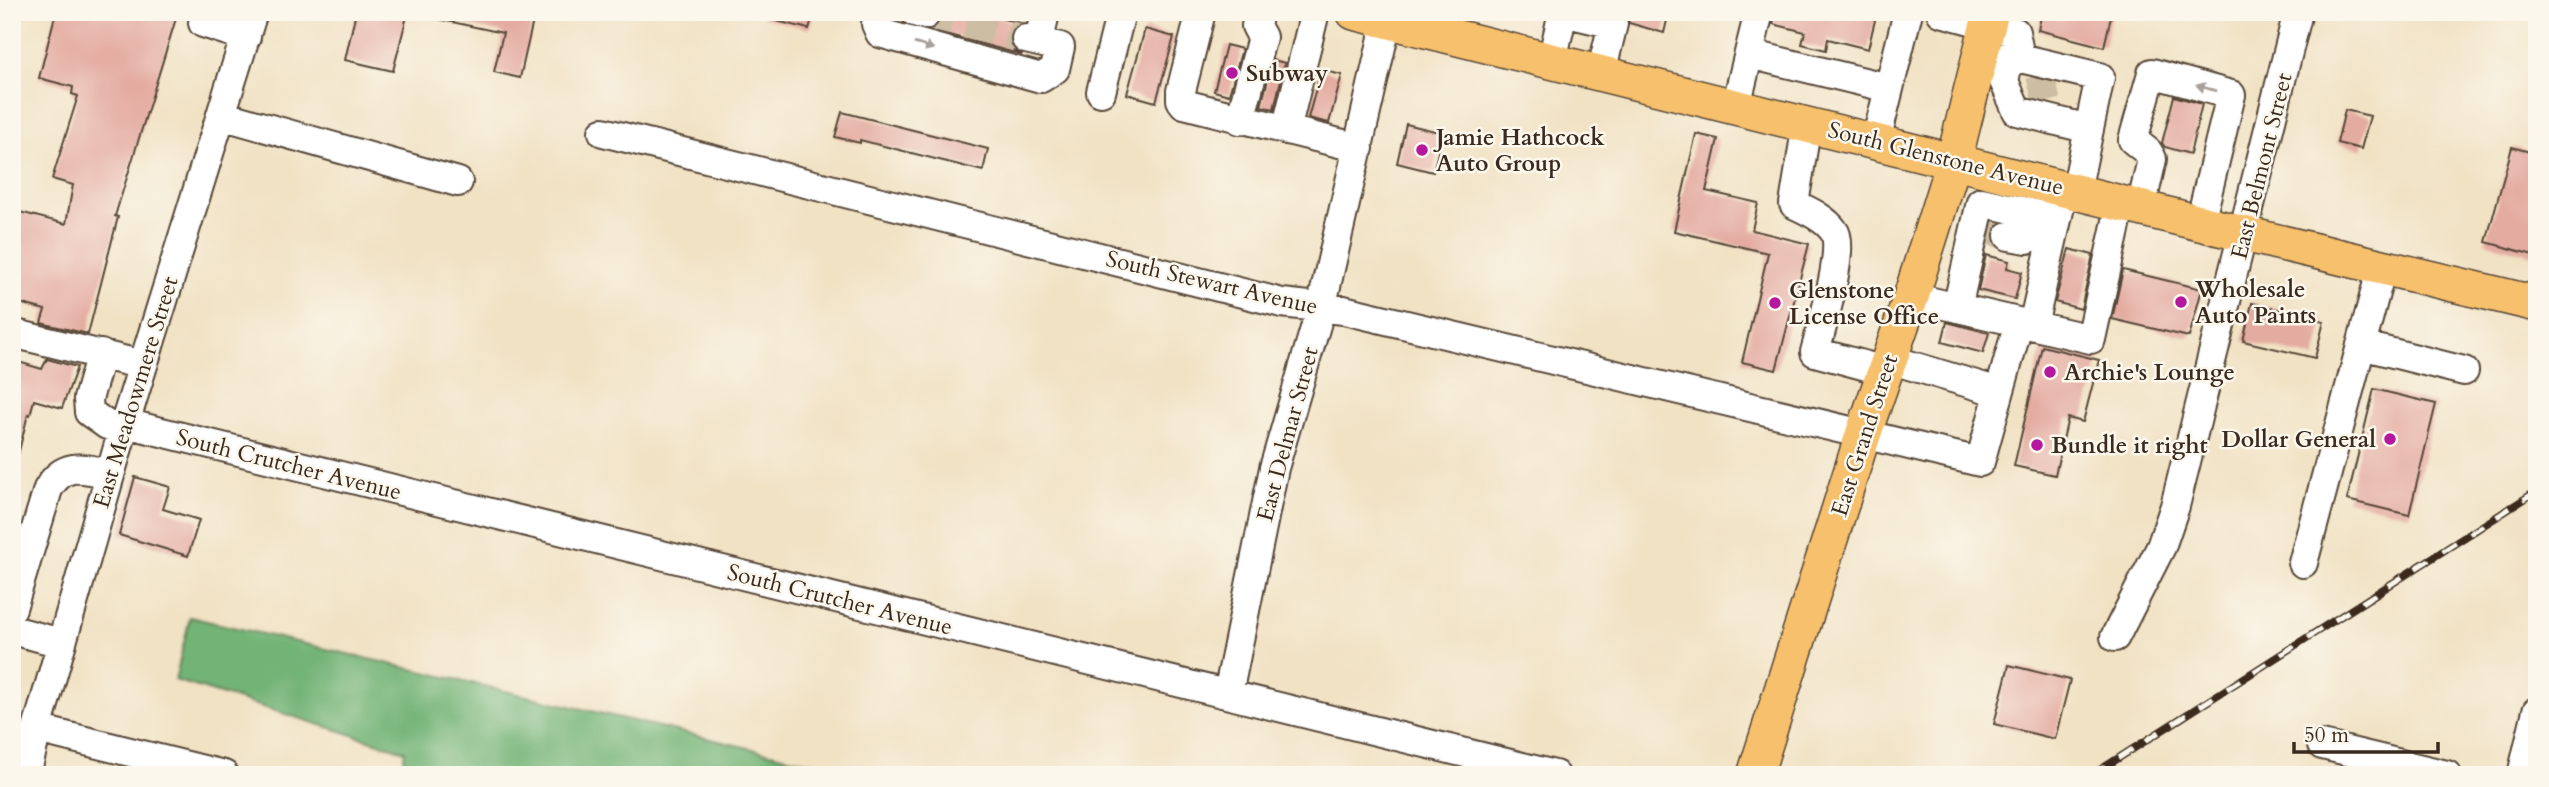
<svg xmlns="http://www.w3.org/2000/svg" width="2549" height="787" viewBox="0 0 2549 787" font-family="Cardo,serif">
	<style>
		.forest { fill: #72b376; stroke: #566e4a; stroke-width: 2 }
		.building { fill: #e4aba0 }
		.lines { fill: none; stroke-linecap: round; stroke-linejoin: round }
		.minor-tunnel { stroke: #cdbda3; stroke-width: 28; stroke-dasharray: 28 14; stroke-linecap: butt }
		.minor-casing { stroke: #564637; stroke-width: 32 }
		.major-casing { stroke: #564637; stroke-width: 38 }
		.minor { stroke: #fff; stroke-width: 28 }
		.major { stroke: #f7c06c; stroke-width: 35 }
		.rail-casing { stroke: #3b2a1e; stroke-width: 8 }
		.rail { stroke: #fbf7ec; stroke-width: 5; stroke-dasharray: 16; stroke-linecap: butt }
		.oneway { fill: #a79f9a }
		.poi-dot { fill: #b5179e; stroke: #fbf7ec; stroke-width: 2.5 }
		.labels { text-anchor: middle; stroke-width: 5; stroke-linejoin: round; paint-order: stroke }
		.poi-label { font-size: 23px; font-weight: bold; fill: #3b2a1e; stroke: #fbf7ec; text-anchor: start }
		.street-label { font-size: 23px; fill: #3b2a1e; stroke: #fbf7ec }
	</style>
	<rect width="100%" height="100%" fill="#fbf7ec"/>
	<filter id="ink" filterUnits="userSpaceOnUse"><feTurbulence type="fractalNoise" baseFrequency=".0143" numOctaves="2"/><feDisplacementMap in="SourceGraphic" scale="14" xChannelSelector="R" yChannelSelector="G"/><feConvolveMatrix kernelMatrix="1 2 1 2 8 2 1 2 1" color-interpolation-filters="sRGB"/></filter>
	<filter id="wash" filterUnits="userSpaceOnUse"><feTurbulence type="fractalNoise" baseFrequency=".00686" numOctaves="4" result="noise"/><feDisplacementMap in="SourceGraphic" scale="28" xChannelSelector="R" yChannelSelector="G"/><feGaussianBlur stdDeviation="1.57" result="paint"/><feColorMatrix in="noise" values="0 0 0 0 0 0 0 0 0 0 0 0 0 0 0 0 0 1.4 0 .05"/><feComposite in="paint" operator="in"/></filter>
	<g filter="url(#wash)">
		<rect width="100%" height="100%" fill="#f1e2c4"/>
		<path class="forest" d="M 190,617 L 864,775 L 401,775 L 405,751 L 175,680 Z"/>
		<g id="blocks">
			<path class="building" d="M 56,12 L 178,12 L 115,216 L 118,217 L 88,334 L 41,323 L 45,310 L 12,301 L 12,210 L 66,224 L 73,185 L 52,179 L 78,96 L 72,94 L 73,87 L 39,78 Z
				M 356,12 L 408,12 L 393,71 L 345,60 Z
				M 439,12 L 535,12 L 520,78 L 494,72 L 503,33 L 438,19 Z
				M 765,12 L 814,12 L 809,29 L 764,18 Z
				M 941,12 L 975,12 L 1020,23 L 1014,27 L 1010,35 L 1010,43 L 1014,51 L 1022,55 L 931,30 L 941,20 Z
				M 1625,12 L 1669,12 L 1664,33 L 1629,23 Z
				M 1775,12 L 1877,12 L 1868,49 L 1828,39 L 1826,50 L 1802,44 L 1805,32 L 1773,24 Z
				M 2042,12 L 2112,12 L 2104,47 L 2038,30 Z
				M 1145,29 L 1174,37 L 1156,102 L 1127,94 Z
				M 1226,45 L 1242,49 L 1229,95 L 1214,91 Z
				M 1273,60 L 1285,63 L 1274,109 L 1261,106 Z
				M 1321,70 L 1342,75 L 1329,123 L 1308,118 Z
				M 2174,96 L 2202,104 L 2190,154 L 2165,147 L 2162,143 Z
				M 2345,110 L 2370,116 L 2361,149 L 2337,143 Z
				M 842,112 L 988,149 L 983,171 L 860,140 L 860,143 L 835,137 Z
				M 1406,124 L 1443,133 L 1433,172 L 1397,163 Z
				M 1696,134 L 1718,139 L 1706,191 L 1758,203 L 1752,230 L 1809,244 L 1776,370 L 1742,362 L 1768,253 L 1674,231 Z
				M 2512,147 L 2537,154 L 2537,197 L 2532,215 L 2537,217 L 2537,256 L 2486,242 Z
				M 2069,249 L 2093,255 L 2081,309 L 2055,302 Z
				M 1986,255 L 2009,261 L 2007,268 L 2022,272 L 2015,299 L 1978,290 Z
				M 2123,270 L 2202,289 L 2189,337 L 2112,319 Z
				M 2252,303 L 2324,321 L 2315,358 L 2243,341 Z
				M 1947,322 L 1989,333 L 1983,353 L 1942,342 Z
				M 2042,346 L 2099,360 L 2083,422 L 2068,418 L 2055,475 L 2014,466 Z
				M 47,359 L 77,367 L 62,408 L 34,400 L 30,415 L 28,414 L 18,455 L 12,454 L 12,360 L 42,369 Z
				M 2374,389 L 2436,404 L 2409,515 L 2347,500 Z
				M 135,477 L 170,487 L 163,509 L 199,520 L 188,556 L 119,535 Z
				M 2009,665 L 2070,680 L 2055,739 L 1994,724 Z"/>
		</g>
	</g>
	<g filter="url(#ink)">
		<use href="#blocks" fill-opacity="0" stroke="#564637" stroke-width="2"/>
		<g class="lines">
			<path class="minor-tunnel" d="M 925,15 L 1026,39
				M 2040,75 L 2050,114
				M 1989,231 L 2009,236"/>
			<defs>
				<path id="minor" d="M 206,12 L 203,23 L 246,37
					M 878,12 L 876,24 L 880,33 L 1041,78 L 1055,69 L 1060,47 L 1026,39
					M 915,12 L 925,15
					M 1201,12 L 1181,91 L 1181,100 L 1184,104 L 1359,148
					M 1941,12 L 2015,32 L 2020,58 L 2100,77 L 2076,191
					M 1039,42 L 1045,12
					M 1749,54 L 1889,88
					M 2020,58 L 2010,55 L 2004,81 L 2017,111 L 2089,129
					M 1552,61 L 1563,12 L 1613,24 L 1601,73
					M 1101,92 L 1121,12
					M 1736,106 L 1759,12
					M 221,115 L 458,182
					M 1240,120 L 1262,37 L 1256,26 L 1259,12
					M 1807,124 L 1794,204 C 1808,211 1825,218 1834,231 C 1846,246 1821,330 1815,352 L 1885,371
					M 1286,130 L 1315,12
					M 603,132 L 1282,303 L 1344,310 L 1980,462 L 2019,322
					M 1876,141 L 1908,12
					M 2141,208 L 2152,159 L 2148,152 L 2133,140 L 2152,73 L 2231,95 L 2200,223
					M 2009,236 L 2027,239 L 2044,216
					M 1911,297 L 2091,339 L 2121,203
					M 1957,308 L 1981,202 L 2057,219
					M 2033,325 L 2061,202
					M 12,333 L 143,365
					M 2361,345 L 2464,371
					M 101,354 L 88,399 L 89,412 L 107,425 L 123,428
					M 1889,359 L 1999,392
					M 125,423 L 1555,775
					M 2303,563 L 2382,267
					M 12,608 L 48,489 C 64,461 83,468 110,474
					M 12,630 L 61,643
					M 2115,637 L 2161,547 L 2175,506 L 2298,12
					M 1228,694 L 1274,468 L 1321,308 L 1389,12
					M 37,729 L 224,775
					M 2322,745 L 2447,775
					M 26,775 L 37,729 L 125,423 L 253,12
					M 2522,775 L 2537,711"/>
				<path id="major" d="M 1354,12 L 2244,234 L 2537,304
					M 1755,775 L 1863,435 L 1911,297 L 1954,160 L 1991,12"/>
			</defs>
			<use href="#minor" class="minor-casing"/>
			<use href="#major" class="major-casing"/>
			<use href="#minor" class="minor"/>
			<use href="#major" class="major"/>
			<defs>
				<path id="rail" d="M 2092,775 L 2537,491"/>
			</defs>
			<use href="#rail" class="rail-casing"/>
			<use href="#rail" class="rail"/>
		</g>
		<defs><path id="oneway-solid" d="M-6-.8H1V-3.2L6.5 0L1 3.2V.8H-6Z" transform="scale(1.75)"/></defs>
		<g class="oneway">
			<use href="#oneway-solid" transform="translate(924 46) rotate(16)"/>
			<use href="#oneway-solid" transform="translate(2206 88) rotate(-164)"/>
		</g>
	</g>
	<g class="poi-dot">
		<circle cx="1232" cy="73" r="7"/>
		<circle cx="1422" cy="150" r="7"/>
		<circle cx="2181" cy="302" r="7"/>
		<circle cx="1775" cy="303" r="7"/>
		<circle cx="2050" cy="372" r="7"/>
		<circle cx="2390" cy="439" r="7"/>
		<circle cx="2037" cy="445" r="7"/>
	</g>
	<g class="labels">
		<g class="poi-label">
			<text x="1246" y="81">Subway</text>
			<text x="1436" y="145">Jamie Hathcock<tspan x="1436" dy="26">Auto Group</tspan></text>
			<text x="2195" y="297">Wholesale<tspan x="2195" dy="26">Auto Paints</tspan></text>
			<text x="1789" y="298">Glenstone<tspan x="1789" dy="26">License Office</tspan></text>
			<text x="2064" y="380">Archie's Lounge</text>
			<text x="2376" y="447" text-anchor="end">Dollar General</text>
			<text x="2051" y="453">Bundle it right</text>
		</g>
		<g class="street-label">
			<text transform="translate(1946 158) rotate(14)" y="8">South Glenstone Avenue</text>
			<text transform="translate(2261 166) rotate(-76)" y="8">East Belmont Street</text>
			<text transform="translate(1212 282) rotate(13)" y="8">South Stewart Avenue</text>
			<text transform="translate(135 392) rotate(-73)" y="8">East Meadowmere Street</text>
			<text transform="translate(1287 434) rotate(-75)" y="8">East Delmar Street</text>
			<text transform="translate(1864 435) rotate(-72)" y="8">East Grand Street</text>
			<text transform="translate(289 464) rotate(14)" y="8">South Crutcher Avenue</text>
			<text transform="translate(840 599) rotate(14)" y="8">South Crutcher Avenue</text>
		</g>
	</g>
	<rect width="2549" height="787" fill="none" stroke="#fbf7ec" stroke-width="42"/>
	<path d="M2294 742v10h144v-10" fill="none" stroke="#3b2a1e" stroke-width="3.5"/>
	<text x="2304" y="742" font-size="21" fill="#3b2a1e" stroke="#fbf7ec" stroke-width="5" paint-order="stroke">50 m</text>
</svg>
